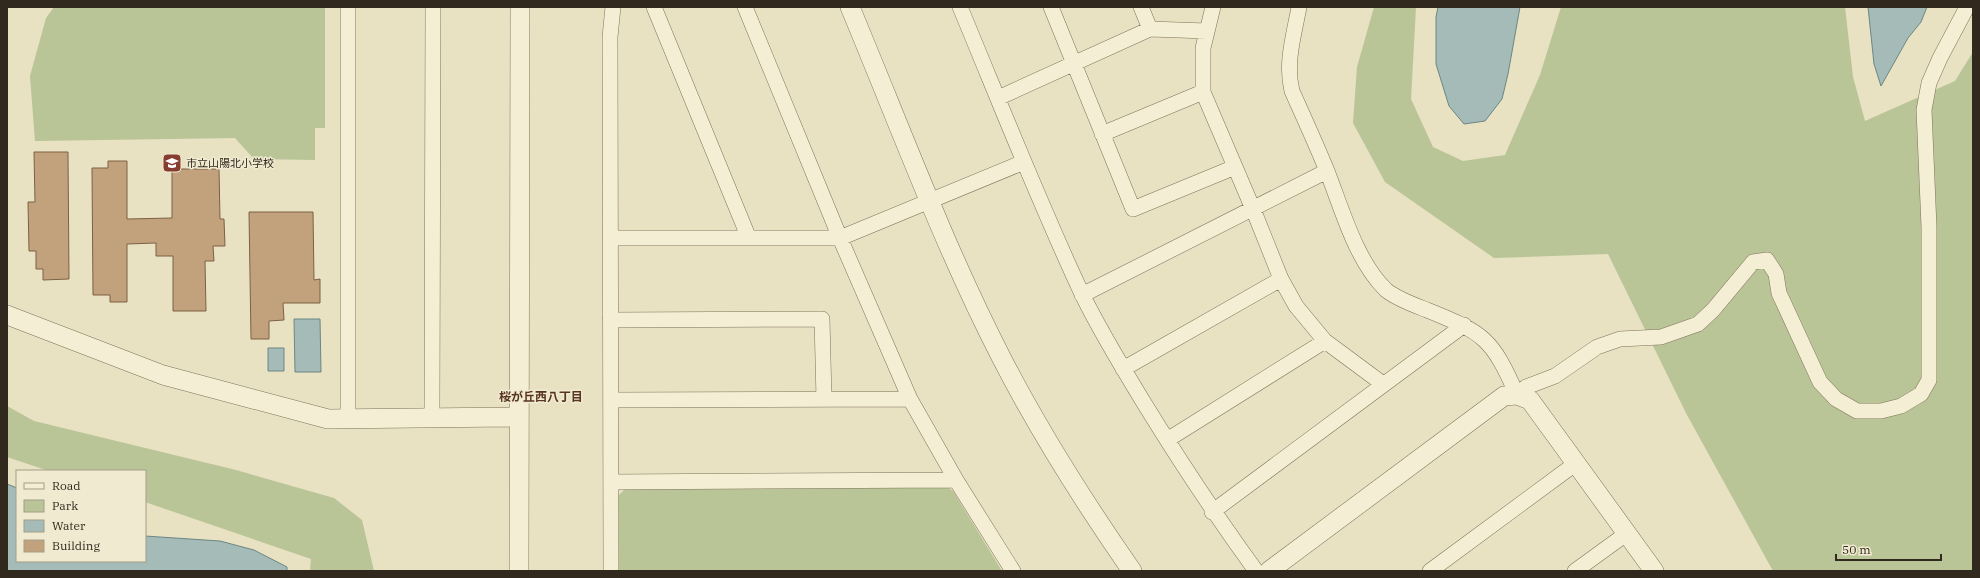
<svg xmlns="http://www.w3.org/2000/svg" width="1980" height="578" viewBox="0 0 1980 578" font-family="'IBM Plex Serif','Noto Sans JP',serif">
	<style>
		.green { fill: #b9c497 }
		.water { fill: #a4bbb7; stroke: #6c8784 }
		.building { fill: #c2a27c; stroke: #7c6144 }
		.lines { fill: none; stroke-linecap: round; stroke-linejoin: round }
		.minor-casing { stroke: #7f735b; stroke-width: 16 }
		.tertiary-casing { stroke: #7f735b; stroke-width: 20 }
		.minor { stroke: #f4eed4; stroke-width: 15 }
		.tertiary { stroke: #f4eed4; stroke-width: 19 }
		.labels { text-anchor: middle; stroke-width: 3; stroke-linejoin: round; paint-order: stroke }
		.poi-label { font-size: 11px; fill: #31291e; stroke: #f0ebd0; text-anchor: start }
		.neighbourhood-label { font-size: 12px; font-weight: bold; fill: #583422; stroke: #f0ebd0 }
	</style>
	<rect width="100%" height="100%" fill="#e8e1c2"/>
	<path class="green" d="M 54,7 L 325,7 L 325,128 L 315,128 L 315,160 L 254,159 L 235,138 L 35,141 L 30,76 L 46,18 Z
		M 1374,7 L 1416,7 L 1411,99 L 1433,147 L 1463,161 L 1505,155 L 1540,75 L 1561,7 L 1845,7 L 1853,77 L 1865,121 L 1955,81 L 1973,52 L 1973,571 L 1773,571 L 1687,415 L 1608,254 L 1494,258 L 1385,182 L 1353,123 L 1357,67 Z
		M 7,406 L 34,421 L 236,470 L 334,498 L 362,520 L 374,571 L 310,571 L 311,559 L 145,502 L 145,471 L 49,471 L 7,457 Z
		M 944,485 L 953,491 L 1002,571 L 618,571 L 617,497 L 626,488 Z"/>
	<path class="water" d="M 1438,7 L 1520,7 L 1508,74 L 1502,99 L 1485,121 L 1464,124 L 1449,106 L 1436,64 L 1436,17 Z
		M 1868,7 L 1927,7 L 1921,22 L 1908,38 L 1881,86 L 1874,64 Z
		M 294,319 L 320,319 L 321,372 L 295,372 Z
		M 268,348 L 284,348 L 284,371 L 268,371 Z
		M 7,484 L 17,488 L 17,561 L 145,561 L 145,536 L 220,541 L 254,550 L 287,567 L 287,571 L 7,571 Z"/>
	<path class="building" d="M 34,152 L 68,152 L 69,279 L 43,280 L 43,269 L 36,269 L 36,251 L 29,251 L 28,202 L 35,202 Z
		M 108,161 L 127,161 L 127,219 L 172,218 L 172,169 L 219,169 L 220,219 L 224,219 L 225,246 L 213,246 L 214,261 L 205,261 L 206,311 L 173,311 L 173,256 L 156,256 L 156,243 L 127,244 L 127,302 L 110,302 L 110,295 L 93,295 L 92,168 L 108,168 Z
		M 249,212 L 313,212 L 314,280 L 320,279 L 320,303 L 283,303 L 284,320 L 269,321 L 269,339 L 251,339 Z"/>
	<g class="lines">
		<defs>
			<path id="minor" d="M 654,7 L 748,236
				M 745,7 L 840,238 L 910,399 L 956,480 L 1013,571
				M 960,7 C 1000,103 1038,200 1082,294 C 1100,331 1122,367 1144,403 C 1179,460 1216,516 1256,571
				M 1051,7 L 1133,209 L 1235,167
				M 1141,7 L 1150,29
				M 1213,7 L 1203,48 L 1203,92 L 1253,209 L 1281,279 L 1296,306 L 1325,341 L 1383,384
				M 1299,7 C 1294,35 1285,63 1292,91 C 1304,118 1316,144 1327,171 C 1342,209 1356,261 1386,290 C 1397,299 1414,305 1427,310 C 1484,333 1492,338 1517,395 L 1526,387 L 1555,376 L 1597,347 L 1620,339 L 1661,337 L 1698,324 L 1713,310 L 1753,262 L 1767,260 L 1776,274 L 1779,293 L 1820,382 L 1836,399 L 1857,411 L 1881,411 L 1901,406 L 1921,394 L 1929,380 L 1929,227 L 1924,110 L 1929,83 L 1940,58 L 1967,7
				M 998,98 L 1150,29 L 1207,31
				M 1102,134 L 1203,92
				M 610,238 L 840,238 L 1024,162
				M 1082,295 L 1327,171
				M 610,320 L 822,319 L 824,399
				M 1123,369 L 1281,279
				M 612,400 L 910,399
				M 432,417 L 433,7
				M 348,418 L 348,7
				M 1167,440 L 1325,341
				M 611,482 L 956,480
				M 1212,512 L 1464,325
				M 611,571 L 610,37 L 613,7
				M 1430,571 L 1575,464
				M 1575,571 L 1626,534"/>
			<path id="tertiary" d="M 850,7 C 899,124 943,244 1001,357 C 1039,431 1084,502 1132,571
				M 7,315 L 163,375 L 328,419 L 519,417
				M 519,571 L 520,7
				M 1269,571 L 1504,396 L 1517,395 L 1530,400 L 1654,571"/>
		</defs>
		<use href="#minor" class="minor-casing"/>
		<use href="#tertiary" class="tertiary-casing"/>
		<use href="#minor" class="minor"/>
		<use href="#tertiary" class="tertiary"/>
	</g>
	<defs>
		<symbol id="school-square" viewBox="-11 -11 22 22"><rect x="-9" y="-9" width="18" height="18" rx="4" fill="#873c32" stroke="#f0ebd0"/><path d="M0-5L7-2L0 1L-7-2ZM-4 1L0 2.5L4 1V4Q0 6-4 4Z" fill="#fff"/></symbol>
	</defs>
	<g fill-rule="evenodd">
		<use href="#school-square" x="161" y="152" width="22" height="22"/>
	</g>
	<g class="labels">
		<g class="poi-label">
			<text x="186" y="167">市立山陽北小学校</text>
		</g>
		<g class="neighbourhood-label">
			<text x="541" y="401">桜が丘西八丁目</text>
		</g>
	</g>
	<rect width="1980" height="578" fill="none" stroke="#31291e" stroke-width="16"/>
	<rect x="16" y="470" width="130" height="92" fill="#f0ebd0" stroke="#a49d89"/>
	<rect x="24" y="483" width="20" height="6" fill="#f4eed4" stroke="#a49d89"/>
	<text x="52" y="490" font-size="12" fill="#31291e">Road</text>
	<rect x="24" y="500" width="20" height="12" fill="#b9c497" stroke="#a49d89"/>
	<text x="52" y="510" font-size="12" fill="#31291e">Park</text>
	<rect x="24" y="520" width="20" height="12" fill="#a4bbb7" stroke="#a49d89"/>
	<text x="52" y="530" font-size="12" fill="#31291e">Water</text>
	<rect x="24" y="540" width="20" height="12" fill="#c2a27c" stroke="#a49d89"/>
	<text x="52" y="550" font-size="12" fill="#31291e">Building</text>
	<path d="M1836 554v6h105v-6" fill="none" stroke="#31291e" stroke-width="2"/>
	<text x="1842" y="554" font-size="12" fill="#31291e" stroke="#f0ebd0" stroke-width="3" paint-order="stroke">50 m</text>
</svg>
